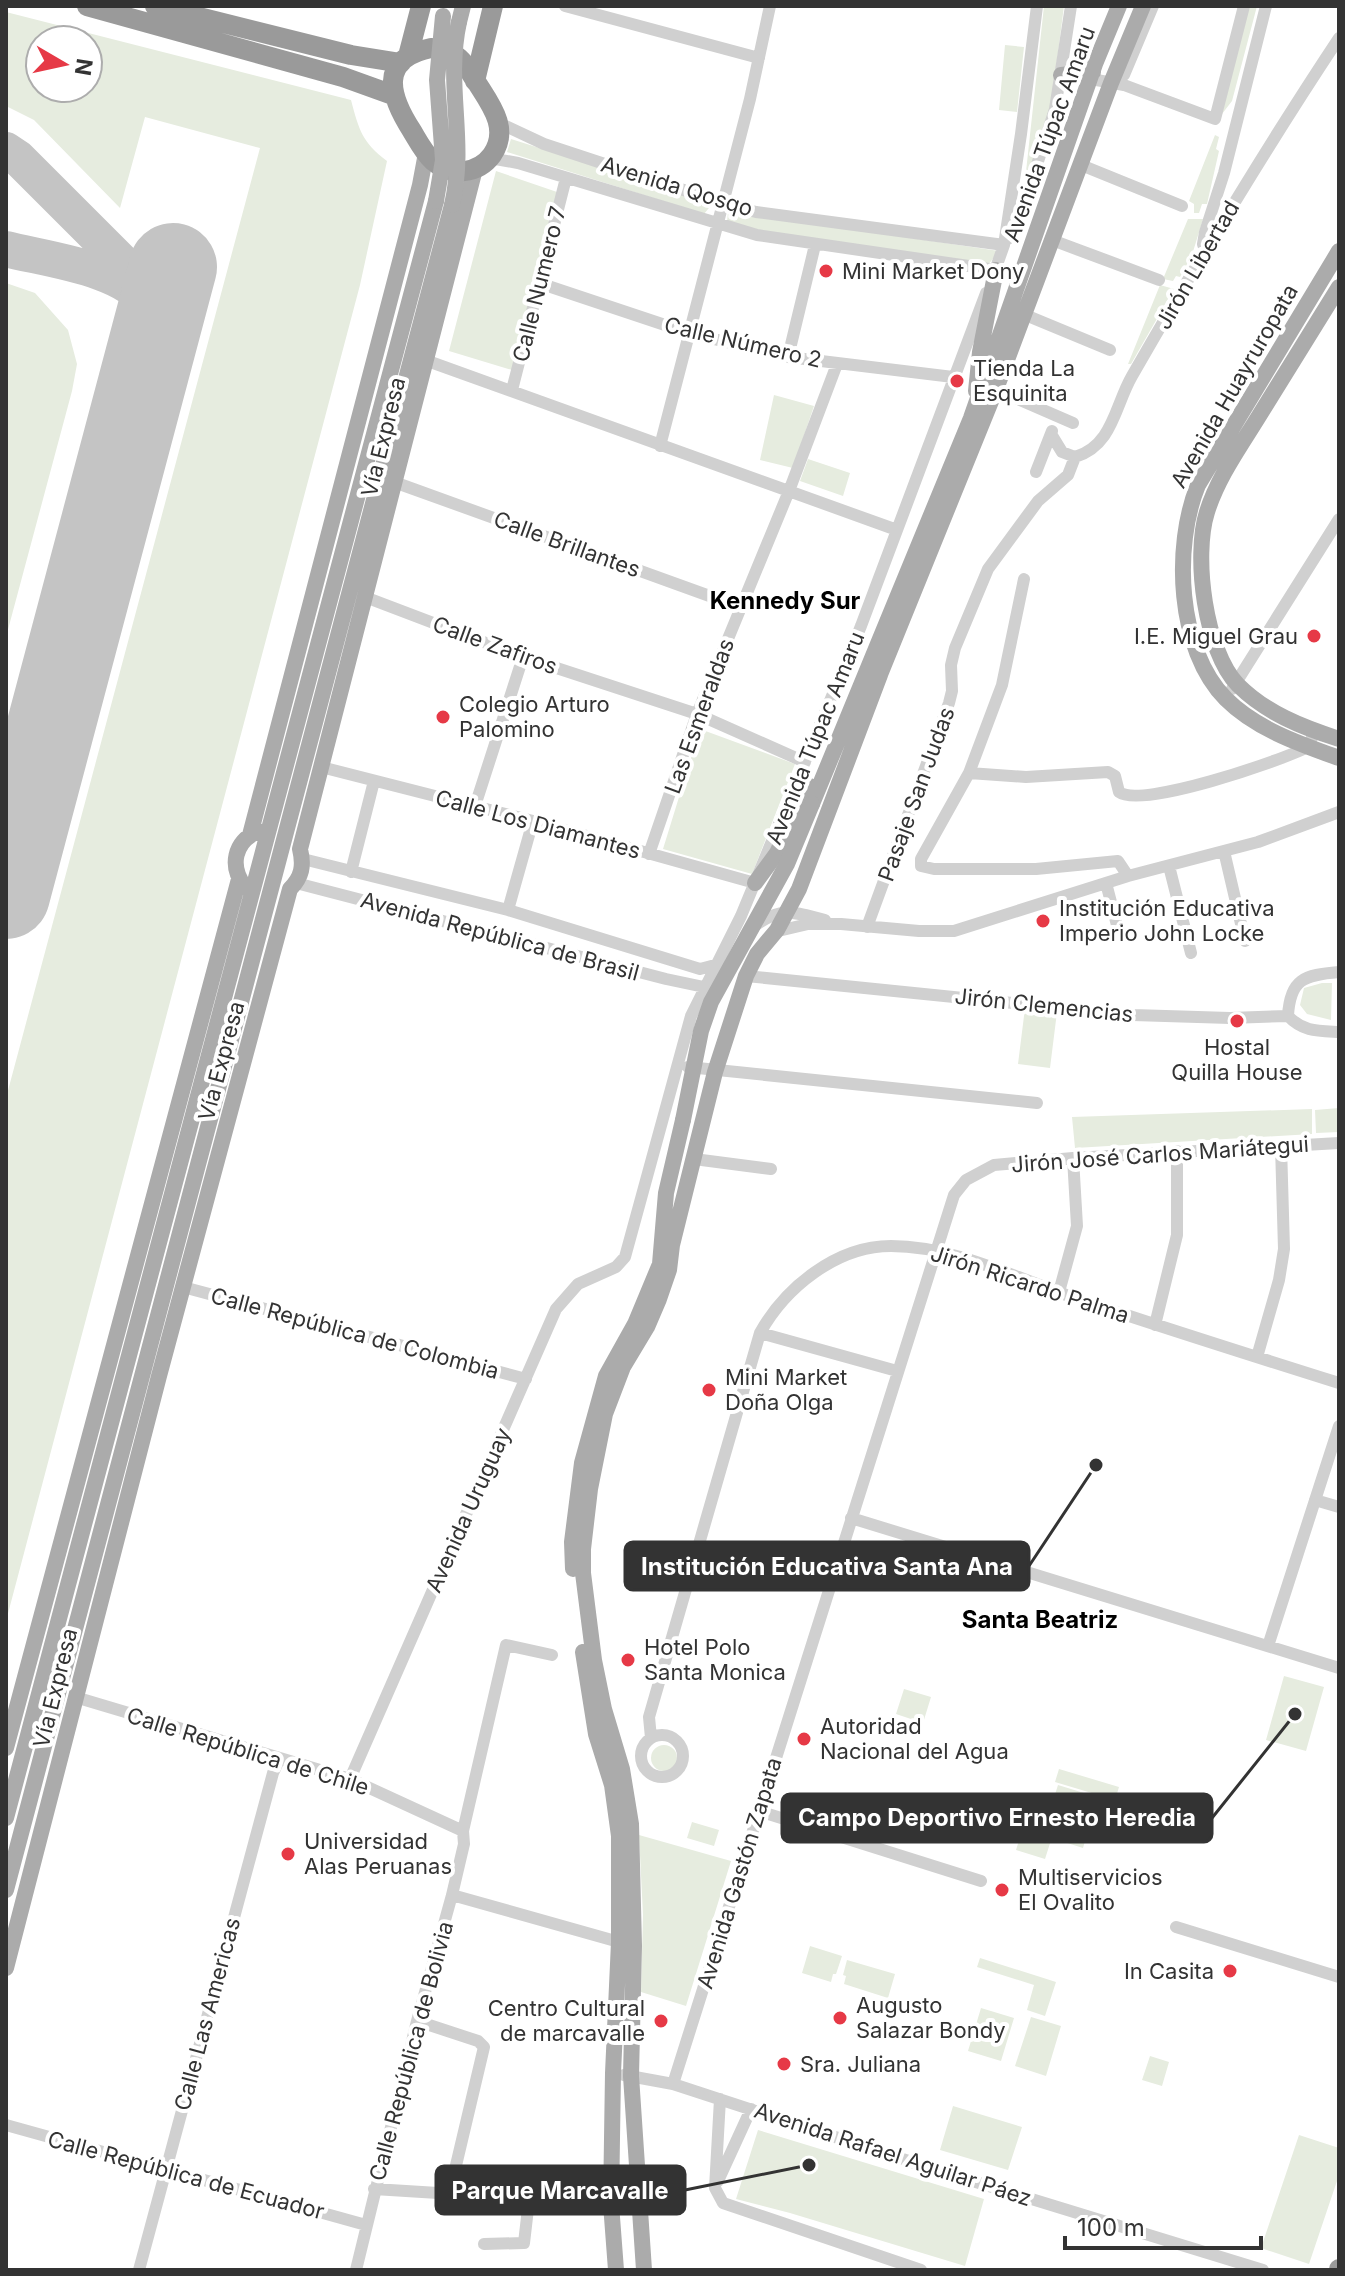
<svg xmlns="http://www.w3.org/2000/svg" width="1345" height="2276" viewBox="0 0 1345 2276" font-family="Inter,sans-serif">
	<style>
		.green { fill: #e6ecdf; fill-rule: evenodd }
		.lines { fill: none; stroke-linecap: round; stroke-linejoin: round }
		.taxiway { stroke: #c4c4c4; stroke-width: 36 }
		.runway { stroke: #c4c4c4; stroke-width: 88 }
		.minor { stroke: #d0d0d0; stroke-width: 12 }
		.major { stroke: #ababab; stroke-width: 16 }
		.highway { stroke: #9a9a9a; stroke-width: 20 }
		.major-bridge { stroke: #ababab; stroke-width: 16 }
		.poi-dot { fill: #e63946; stroke: #fff; stroke-width: 3 }
		.labels { text-anchor: middle; stroke-width: 8; stroke-linejoin: round; paint-order: stroke }
		.street-label { font-size: 22px; fill: #333; stroke: #fff }
		.poi-label { font-size: 22px; fill: #333; stroke: #fff; text-anchor: start }
		.neighbourhood-label { font-size: 24px; font-weight: bold; fill: #000; stroke: #fff }
		.leader { fill: none; stroke: #333; stroke-width: 3 }
		.callout-dot { fill: #333; stroke: #fff; stroke-width: 3 }
		.callout { fill: #333; stroke: #333; stroke-width: 3 }
		.callout-label { font-size: 24px; text-anchor: middle; font-weight: bold; fill: #fff }
	</style>
	<rect width="100%" height="100%" fill="#fff"/>
	<path class="green" d="M 1044,6 L 1064,6 L 1051,107 L 1024,190 Z
		M 1247,6 L 1257,6 L 1232,101 L 1222,114 Z
		M 6,12 L 351,100 C 359,130 362,142 387,161 L 360,285 L 6,1621 L 6,1098 L 260,148 L 145,117 L 120,208 L 34,120 L 6,106 ZM 40,40 L 88,40 L 88,88 L 40,88 Z
		M 1005,45 L 1024,47 L 1017,112 L 999,110 Z
		M 1215,135 L 1219,137 L 1216,149 L 1219,151 L 1207,204 L 1202,204 L 1199,213 L 1194,213 L 1194,204 L 1189,201 Z
		M 511,139 L 713,203 L 704,214 L 507,152 Z
		M 496,171 L 557,192 L 512,370 L 449,351 Z
		M 728,211 L 999,251 L 988,265 L 785,235 L 727,223 Z
		M 1188,219 L 1203,219 L 1192,255 L 1180,277 L 1176,276 L 1173,281 L 1163,279 Z
		M 6,283 L 35,293 L 68,330 L 77,364 L 72,391 L 6,637 Z
		M 1160,285 L 1174,289 L 1131,364 L 1128,364 Z
		M 774,395 L 814,406 L 793,468 L 760,460 Z
		M 808,459 L 850,473 L 843,496 L 800,481 Z
		M 700,729 L 795,764 L 752,874 L 663,849 Z
		M 1322,983 L 1332,983 L 1331,1020 L 1307,1014 L 1300,1005 L 1304,988 Z
		M 1025,1008 L 1057,1012 L 1050,1068 L 1018,1064 Z
		M 1339,1108 L 1339,1132 L 1316,1133 L 1315,1110 Z
		M 1312,1109 L 1312,1134 L 1075,1148 L 1072,1117 Z
		M 1284,1676 L 1324,1687 L 1306,1751 L 1266,1740 Z
		M 904,1689 L 931,1697 L 923,1723 L 896,1714 Z
		M651 1758a13 13 0 1 1 26 0a13 13 0 1 1-26 0Z
		M 1059,1769 L 1119,1787 L 1115,1800 L 1055,1782 Z
		M 1058,1785 L 1110,1801 L 1103,1823 L 1051,1807 Z
		M 1032,1799 L 1047,1804 L 1039,1832 L 1052,1837 L 1045,1859 L 1016,1850 Z
		M 1071,1818 L 1090,1824 L 1083,1848 L 1064,1842 Z
		M 692,1822 L 719,1830 L 714,1846 L 687,1838 Z
		M 639,1835 L 731,1861 L 686,2006 L 641,1992 L 643,1915 Z
		M 810,1946 L 842,1956 L 836,1974 L 833,1974 L 831,1982 L 802,1973 Z
		M 980,1958 L 1056,1982 L 1045,2016 L 1027,2010 L 1034,1985 L 977,1967 Z
		M 847,1960 L 895,1974 L 888,1998 L 844,1984 L 846,1976 L 843,1975 Z
		M 981,2008 L 1014,2018 L 1001,2061 L 968,2051 Z
		M 1031,2017 L 1061,2026 L 1046,2076 L 1015,2066 Z
		M 1150,2056 L 1169,2062 L 1162,2086 L 1142,2080 Z
		M 953,2106 L 1022,2127 L 1008,2170 L 940,2150 Z
		M 758,2130 L 984,2199 L 965,2266 L 790,2213 L 736,2199 Z
		M 1299,2135 L 1339,2148 L 1339,2175 L 1309,2264 L 1261,2248 Z"/>
	<g class="lines">
		<path class="taxiway" d="M 6,150 L 18,158 L 128,268 L 136,290
			M 6,249 C 44,259 127,268 147,305 C 156,322 152,341 149,359"/>
		<path class="runway" d="M 6,895 L 173,267"/>
		<path class="minor" d="M 565,6 L 759,58
			M 1091,79 L 1124,85 L 1215,119 L 1244,6
			M 1111,83 L 1124,75 L 1153,6
			M 499,123 L 544,144 L 723,203 L 756,212 L 1004,245
			M 490,158 L 518,163 L 757,235 L 996,270
			M 1081,165 L 1182,206
			M 1008,239 L 1020,217 L 1055,109 L 1071,6
			M 1052,240 L 1159,280
			M 1206,253 L 1203,244 L 1205,232 L 1224,173 L 1266,6
			M 993,276 L 1004,245 L 1021,134 L 1037,6
			M 539,283 L 689,333 L 788,357 L 953,377
			M 1023,314 L 1110,350
			M 788,357 L 815,245
			M 425,360 L 897,530
			M 988,386 L 1073,423
			M 512,390 L 566,178
			M 1051,434 L 1062,452 L 1075,457 C 1113,446 1115,405 1132,376 C 1198,261 1266,148 1339,38
			M 660,446 L 750,99 L 770,6
			M 1036,472 L 1052,431
			M 394,482 L 740,607
			M 1024,579 L 1002,685 L 969,773 L 921,859 L 921,866 L 934,869 L 1036,869 L 1118,861 L 1128,876
			M 365,597 L 523,657 L 697,714 L 805,762
			M 1232,689 L 1339,519
			M 321,767 L 533,821 L 755,883
			M 969,773 L 1026,777 L 1108,772 L 1115,776 L 1119,792 C 1141,809 1280,761 1308,747 L 1315,731
			M 475,806 L 523,657
			M 1224,851 L 1245,941
			M 649,854 L 697,714 L 789,491 L 837,364
			M 303,859 L 508,910 L 700,969 L 719,964
			M 1169,866 L 1191,953
			M 351,872 L 374,781
			M 296,883 L 666,979 L 704,987 L 711,983
			M 1106,883 L 1118,929
			M 508,910 L 533,821
			M 753,927 C 781,906 793,912 825,920
			M 867,927 L 949,703 L 952,691 L 951,665 L 955,648 L 988,569 L 1038,501 L 1068,475 L 1075,457
			M 774,932 L 808,924 L 841,924 L 919,931 L 954,931 L 1128,876 L 1258,842 L 1339,812
			M 746,976 L 1133,1015 L 1230,1018 L 1288,1016 C 1303,1032 1318,1031 1339,1032
			M 1288,1016 C 1290,979 1304,975 1339,972
			M 688,1067 L 1037,1103
			M 694,1159 L 771,1169
			M 183,1287 L 526,1379
			M 1059,1292 L 1077,1226 L 1073,1158
			M 1155,1325 L 1177,1235 L 1177,1151
			M 760,1333 L 897,1371
			M 1257,1357 L 1279,1280 L 1284,1249 L 1281,1146
			M 1315,1500 L 1339,1507
			M 851,1518 L 1339,1668
			M 1268,1646 L 1339,1426
			M 75,1697 L 350,1779 L 463,1831
			M641 1756a21 21 0 1 1 42 0a21 21 0 1 1-42 0Z
			M 651,1738 L 649,1717 L 760,1333 C 785,1288 836,1246 891,1246 C 953,1246 1014,1277 1072,1297 C 1161,1327 1250,1355 1339,1383
			M 350,1779 L 556,1309 L 578,1284 L 616,1267 L 625,1257 L 691,1016 L 741,916 L 861,626 L 986,293
			M 759,1811 L 981,1881
			M 452,1895 L 619,1942
			M 1176,1927 L 1339,1977
			M 417,2021 L 478,2041 L 484,2047 L 449,2195
			M 624,2075 L 673,2084 L 927,2167 L 1263,2270
			M 673,2084 L 954,1195 L 966,1180 L 994,1165 L 1073,1158 L 1339,1143
			M 720,2099 L 715,2188 L 723,2203 L 921,2270
			M 6,2125 L 366,2225
			M 718,2181 L 751,2109
			M 374,2189 L 611,2204
			M 484,2244 L 524,2243 L 529,2200
			M 139,2270 L 273,1773 L 279,1760
			M 356,2270 L 417,2021 L 452,1895 L 464,1844 L 463,1831 L 506,1645 L 552,1655"/>
		<path class="major" d="M 459,22 L 463,6
			M 1061,75 L 1093,72
			M 1339,251 L 1198,485 C 1173,546 1177,650 1226,699 C 1256,729 1300,744 1339,758
			M 1339,287 C 1312,330 1286,373 1259,416 C 1240,447 1218,477 1207,512 C 1193,556 1205,651 1238,685 C 1266,713 1302,727 1339,739
			M 976,391 L 980,352 L 996,270
			M 877,682 L 996,389 L 1111,83 L 1143,6
			M 812,804 L 971,418 L 1095,64 L 1119,6
			M 250,835 L 420,185 L 426,153
			M 755,883 L 777,853 L 808,785
			M 245,887 C 229,866 234,842 258,831
			M 573,1569 L 572,1542 L 582,1463 L 606,1376 L 635,1324 L 660,1264 L 666,1193 L 683,1120
			M 583,1652 L 596,1734 L 612,1785 L 619,1836 L 619,1942 L 613,2073 L 611,2204 L 616,2270
			M 6,1748 L 239,879
			M 6,1818 L 436,201
			M 6,1890 L 452,205
			M 6,1968 L 159,1376 L 290,889 C 302,877 304,866 300,849 L 475,169
			M 644,2270 L 631,2076 L 634,1946 L 631,1824 L 622,1769 L 604,1709 L 594,1660 L 583,1573 L 583,1549 L 590,1489 L 605,1414 L 623,1367 L 647,1327 L 659,1299 L 669,1270 L 672,1245 L 715,1072 L 746,976 L 757,954 L 777,930 L 799,889 L 880,675"/>
		<path class="highway" d="M 87,6 L 343,77 L 393,95
			M 155,6 L 351,55 L 401,63
			M 431,48 C 441,49 451,51 459,58 C 467,65 471,75 477,83 C 491,105 510,129 492,155 C 478,174 451,177 433,161 C 424,153 418,141 412,131 C 390,97 377,59 431,48 Z
			M 408,56 L 421,6
			M 475,81 L 493,6
			M 1339,2270 L 1339,2269"/>
		<path class="major-bridge" d="M 436,201 L 443,160 L 437,80 L 443,16
			M 452,205 C 467,140 445,86 459,22
			M 683,1120 L 701,1031 L 711,1002 L 787,864 L 812,804"/>
	</g>
	<g class="poi-dot">
		<circle cx="826" cy="271" r="8"/>
		<circle cx="957" cy="381" r="8"/>
		<circle cx="1314" cy="636" r="8"/>
		<circle cx="443" cy="717" r="8"/>
		<circle cx="1043" cy="921" r="8"/>
		<circle cx="1237" cy="1021" r="8"/>
		<circle cx="709" cy="1390" r="8"/>
		<circle cx="628" cy="1660" r="8"/>
		<circle cx="804" cy="1739" r="8"/>
		<circle cx="288" cy="1854" r="8"/>
		<circle cx="1002" cy="1890" r="8"/>
		<circle cx="1230" cy="1971" r="8"/>
		<circle cx="840" cy="2018" r="8"/>
		<circle cx="661" cy="2021" r="8"/>
		<circle cx="784" cy="2064" r="8"/>
	</g>
	<g class="labels">
		<g class="street-label">
			<text transform="translate(1049 134) rotate(-70)" y="8">Avenida Túpac Amaru</text>
			<text transform="translate(677 186) rotate(17)" y="8">Avenida Qosqo</text>
			<text transform="translate(1197 265) rotate(-60)" y="8">Jirón Libertad</text>
			<text transform="translate(539 284) rotate(-76)" y="8">Calle Numero 7</text>
			<text transform="translate(743 342) rotate(13)" y="8">Calle Número 2</text>
			<text transform="translate(1234 386) rotate(-60)" y="8">Avenida Huayruropata</text>
			<text transform="translate(383 437) rotate(-76)" y="8">Vía Expresa</text>
			<text transform="translate(567 544) rotate(20)" y="8">Calle Brillantes</text>
			<text transform="translate(495 645) rotate(20)" y="8">Calle Zafiros</text>
			<text transform="translate(699 716) rotate(-70)" y="8">Las Esmeraldas</text>
			<text transform="translate(815 738) rotate(-68)" y="8">Avenida Túpac Amaru</text>
			<text transform="translate(916 794) rotate(-70)" y="8">Pasaje San Judas</text>
			<text transform="translate(538 824) rotate(15)" y="8">Calle Los Diamantes</text>
			<text transform="translate(500 936) rotate(15)" y="8">Avenida República de Brasil</text>
			<text transform="translate(1044 1005) rotate(6)" y="8">Jirón Clemencias</text>
			<text transform="translate(221 1061) rotate(-75)" y="8">Vía Expresa</text>
			<text transform="translate(1160 1154) rotate(-4)" y="8">Jirón José Carlos Mariátegui</text>
			<text transform="translate(1030 1284) rotate(18)" y="8">Jirón Ricardo Palma</text>
			<text transform="translate(355 1333) rotate(15)" y="8">Calle República de Colombia</text>
			<text transform="translate(468 1510) rotate(-66)" y="8">Avenida Uruguay</text>
			<text transform="translate(55 1688) rotate(-76)" y="8">Vía Expresa</text>
			<text transform="translate(248 1751) rotate(17)" y="8">Calle República de Chile</text>
			<text transform="translate(739 1873) rotate(-73)" y="8">Avenida Gastón Zapata</text>
			<text transform="translate(207 2014) rotate(-75)" y="8">Calle Las Americas</text>
			<text transform="translate(411 2051) rotate(-75)" y="8">Calle República de Bolivia</text>
			<text transform="translate(893 2154) rotate(18)" y="8">Avenida Rafael Aguilar Páez</text>
			<text transform="translate(186 2175) rotate(15)" y="8">Calle República de Ecuador</text>
		</g>
		<g class="poi-label">
			<text x="842" y="279">Mini Market Dony</text>
			<text x="973" y="376">Tienda La<tspan x="973" dy="25">Esquinita</tspan></text>
			<text x="1298" y="644" text-anchor="end">I.E. Miguel Grau</text>
			<text x="459" y="712">Colegio Arturo<tspan x="459" dy="25">Palomino</tspan></text>
			<text x="1059" y="916">Institución Educativa<tspan x="1059" dy="25">Imperio John Locke</tspan></text>
			<text x="1237" y="1055" text-anchor="middle">Hostal<tspan x="1237" dy="25">Quilla House</tspan></text>
			<text x="725" y="1385">Mini Market<tspan x="725" dy="25">Doña Olga</tspan></text>
			<text x="644" y="1655">Hotel Polo<tspan x="644" dy="25">Santa Monica</tspan></text>
			<text x="820" y="1734">Autoridad<tspan x="820" dy="25">Nacional del Agua</tspan></text>
			<text x="304" y="1849">Universidad<tspan x="304" dy="25">Alas Peruanas</tspan></text>
			<text x="1018" y="1885">Multiservicios<tspan x="1018" dy="25">El Ovalito</tspan></text>
			<text x="1214" y="1979" text-anchor="end">In Casita</text>
			<text x="856" y="2013">Augusto<tspan x="856" dy="25">Salazar Bondy</tspan></text>
			<text x="645" y="2016" text-anchor="end">Centro Cultural<tspan x="645" dy="25">de marcavalle</tspan></text>
			<text x="800" y="2072">Sra. Juliana</text>
		</g>
		<g class="neighbourhood-label">
			<text x="785" y="609">Kennedy Sur</text>
			<text x="1040" y="1628">Santa Beatriz</text>
		</g>
	</g>
	<path class="leader" d="M1096 1465L1029 1566M1295 1714L1212 1818M809 2165L685 2190"/>
	<g class="callout-dot">
		<circle cx="1096" cy="1465" r="8"/>
		<circle cx="1295" cy="1714" r="8"/>
		<circle cx="809" cy="2165" r="8"/>
	</g>
	<g class="callout">
		<rect x="625" y="1542" width="404" height="48" rx="8"/>
		<rect x="782" y="1794" width="430" height="48" rx="8"/>
		<rect x="436" y="2166" width="249" height="48" rx="8"/>
	</g>
	<g class="callout-label">
		<text x="827" y="1575">Institución Educativa Santa Ana</text>
		<text x="997" y="1826">Campo Deportivo Ernesto Heredia</text>
		<text x="560" y="2199">Parque Marcavalle</text>
	</g>
	<rect width="1345" height="2276" fill="none" stroke="#333333" stroke-width="16"/>
	<g transform="translate(64 64) rotate(99)"><circle r="38" fill="#ffffff" stroke="#adadad" stroke-width="2"/>
	<path d="M0-6L14 30L0 20L-14 30Z" fill="#e63946"/>
	<text y="-12" font-size="22" font-weight="bold" text-anchor="middle" fill="#333333">N</text>
	</g>
	<path d="M1065 2236v12h196v-12" fill="none" stroke="#333333" stroke-width="4"/>
	<text x="1077" y="2236" font-size="24" fill="#333333" stroke="#ffffff" stroke-width="6" paint-order="stroke">100 m</text>
</svg>
